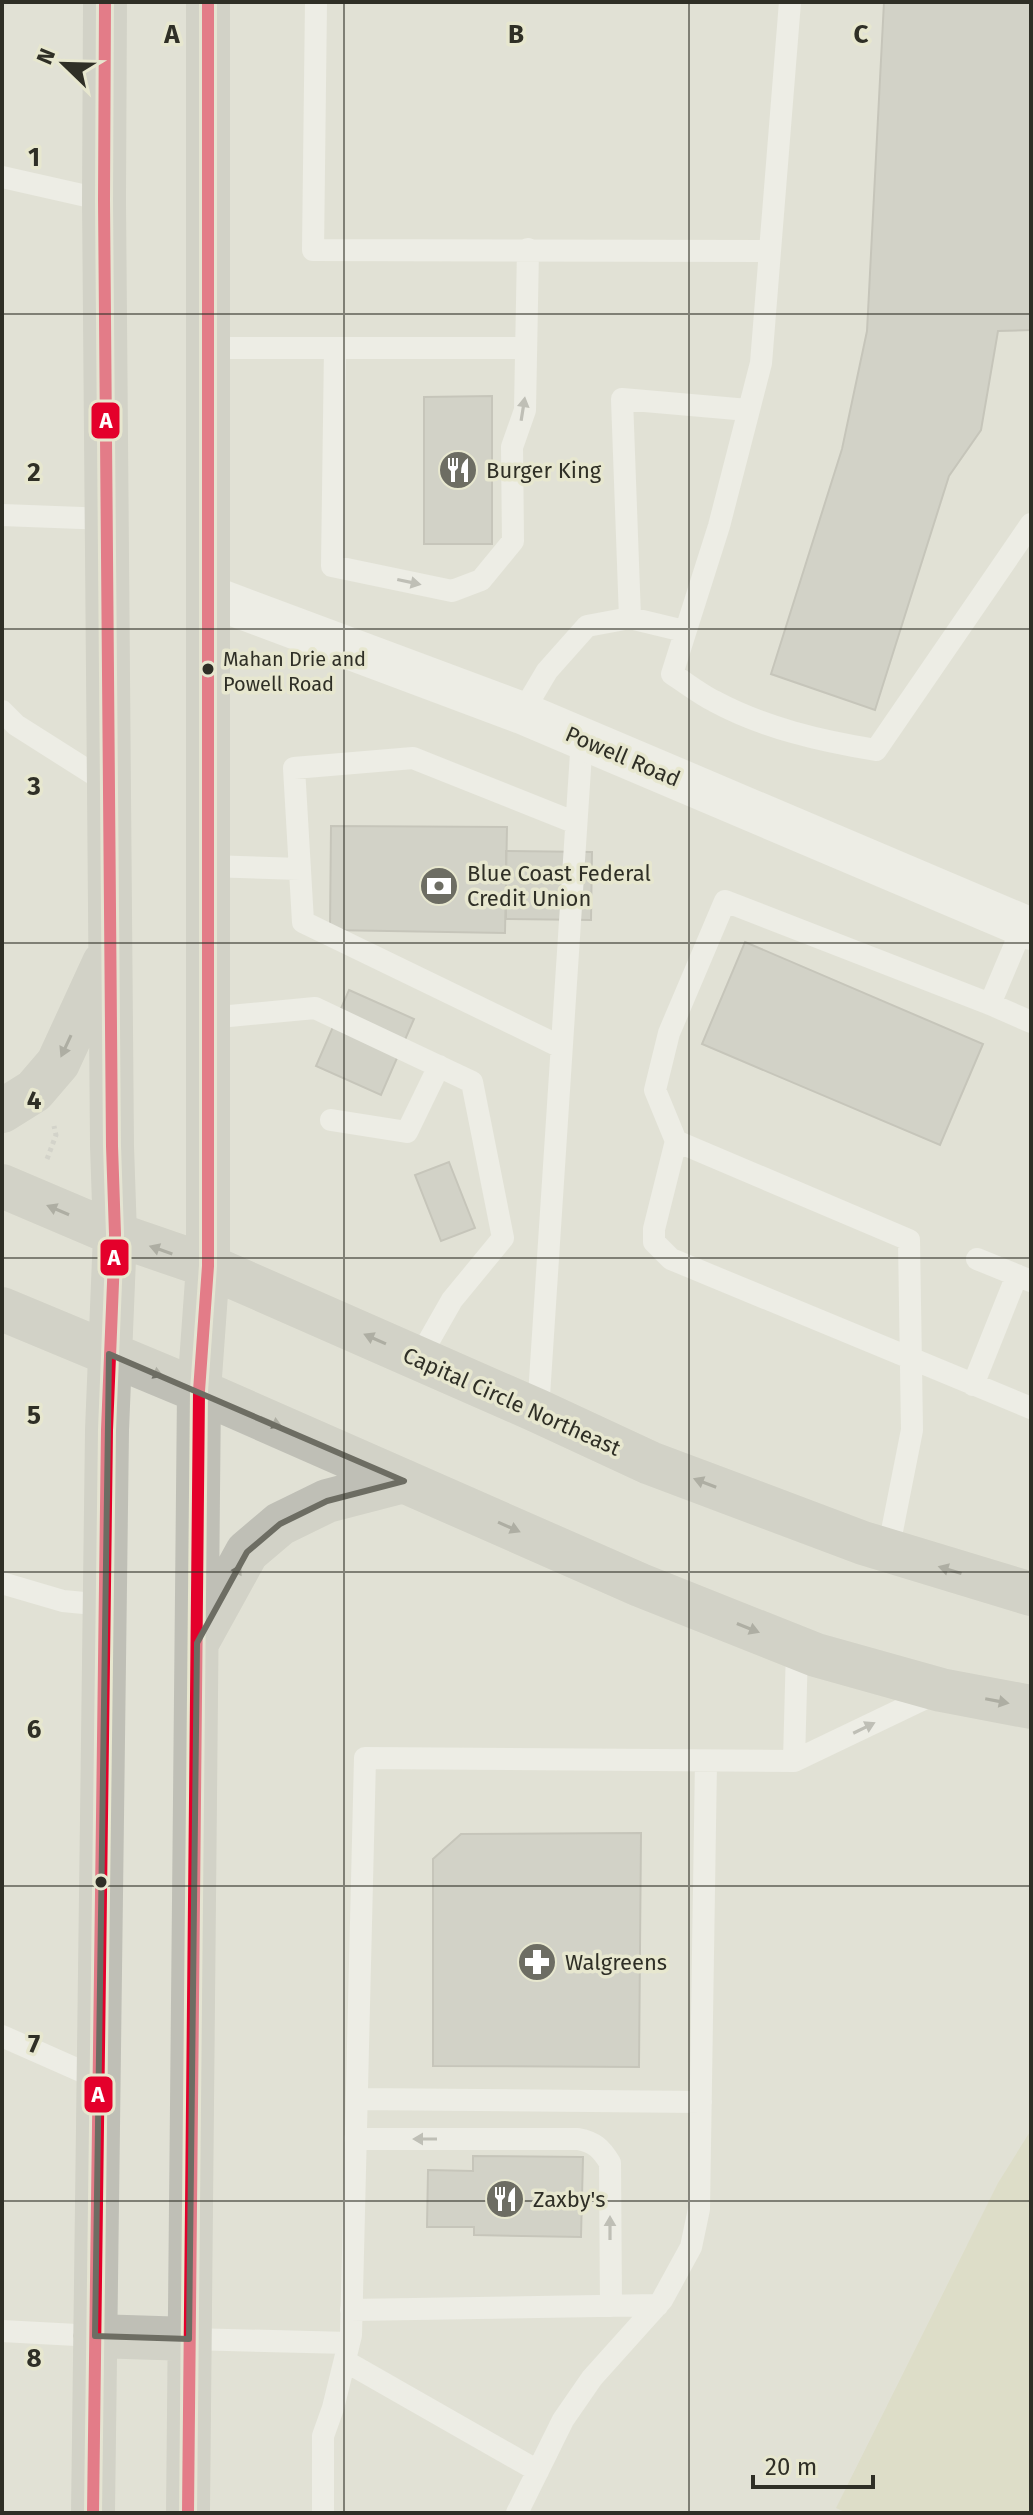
<svg xmlns="http://www.w3.org/2000/svg" width="1033" height="2515" viewBox="0 0 1033 2515" font-family="'Fira Sans',sans-serif">
	<style>
		.green { fill: #d7d7b8 }
		.building { fill: #bfbfb6; stroke: #a4a39a; stroke-width: 2 }
		.lines { fill: none; stroke-linecap: round; stroke-linejoin: round }
		.path { stroke: #c1c1bc; stroke-width: 5; stroke-dasharray: 4 4; stroke-linecap: butt }
		.lane { stroke: #fafaf9; stroke-width: 22 }
		.street { stroke: #fafaf9; stroke-width: 42 }
		.primary { stroke: #bfbfb6; stroke-width: 44 }
		.bus-1-casing { stroke: #e7e7cf; stroke-width: 18 }
		.bus-1 { stroke: #e4002b; stroke-width: 12 }
		.oneway { fill: #949490 }
		.oneway2 { fill: #707067 }
		.marked { fill: none; stroke: #6d6d63; stroke-width: 6; stroke-linejoin: round }
		.grid { fill: none; stroke: #2f2f26; stroke-width: 2; stroke-opacity: 0.55 }
		.bus-dot { fill: #2f2f26; stroke: #e7e7cf; stroke-width: 3 }
		.labels { text-anchor: middle; stroke-width: 7; stroke-linejoin: round; paint-order: stroke }
		.bus-label { font-size: 20px; fill: #2f2f26; stroke: #e7e7cf; text-anchor: start }
		.poi-label { font-size: 22px; fill: #2f2f26; stroke: #e7e7cf; text-anchor: start }
		.street-label { font-size: 22px; fill: #2f2f26; stroke: #e7e7cf }
		.grid-label { font-size: 26px; text-anchor: middle; font-weight: bold; fill: #2f2f26; stroke: #e7e7cf; stroke-width: 7; stroke-linejoin: round; paint-order: stroke }
		.line-badge { stroke: #e7e7cf; stroke-width: 3 }
		.badge-label { font-size: 22px; text-anchor: middle; font-weight: bold; fill: #fff }
	</style>
	<rect width="100%" height="100%" fill="#e1e1d5"/>
	<path class="green" d="M 1031,2130 L 1031,2513 L 847,2513 L 836,2508 L 998,2183 Z"/>
	<path class="building" d="M 884,2 L 1031,2 L 1031,330 L 998,331 L 981,430 L 949,476 L 875,710 L 771,674 L 842,449 L 867,331 Z
		M 492,396 L 492,544 L 424,544 L 424,397 Z
		M 331,826 L 507,827 L 505,933 L 330,930 Z
		M 506,851 L 592,852 L 591,920 L 506,919 Z
		M 745,942 L 983,1044 L 940,1145 L 702,1044 Z
		M 349,990 L 414,1019 L 381,1095 L 316,1066 Z
		M 449,1162 L 475,1228 L 441,1241 L 415,1175 Z
		M 641,1833 L 639,2067 L 433,2066 L 433,1859 L 461,1834 Z
		M 473,2156 L 583,2157 L 581,2237 L 474,2235 L 474,2227 L 427,2227 L 428,2170 L 473,2171 Z"/>
	<g class="lines">
		<path class="path" d="M 47,1159 L 56,1135 L 54,1126"/>
		<path class="lane" d="M 316,2 L 313,250 L 770,251
			M 790,2 L 761,363 L 719,526 L 672,674 C 686,683 700,694 714,701 C 764,728 821,741 876,750 L 1031,524
			M 2,177 L 104,200
			M 207,348 L 525,348
			M 335,348 L 332,566 L 452,591 L 481,580 L 513,541 L 512,447 L 525,410 L 528,249
			M 2,515 L 108,519
			M 630,618 L 622,399 L 748,410
			M 2,711 L 16,725 L 109,784
			M 522,713 L 547,671 L 587,626 L 630,618 L 684,631
			M 208,866 L 300,869
			M 990,1004 L 1023,926
			M 208,1018 L 315,1008 L 472,1082 L 503,1238 L 452,1300 L 419,1358
			M 1031,1022 L 990,1004 L 725,901 L 669,1033 L 655,1090 L 676,1141 L 654,1229 L 654,1242 L 671,1259 L 1031,1408
			M 561,1047 L 303,922 L 294,768 L 413,758 L 576,823
			M 331,1120 L 407,1132 L 439,1066
			M 676,1141 L 909,1240 L 912,1430 L 888,1551
			M 977,1259 L 1031,1281
			M 973,1385 L 1017,1275
			M 538,1411 L 582,738
			M 2,1583 L 63,1601 L 105,1605
			M 794,1761 L 797,1648
			M 2,2036 L 99,2079
			M 357,2099 L 701,2102
			M 355,2139 L 578,2139 C 594,2142 601,2148 610,2163 L 611,2306
			M 351,2310 L 658,2305
			M 2,2331 L 95,2336
			M 189,2339 L 349,2343
			M 345,2361 L 538,2471
			M 323,2513 L 323,2436 L 333,2408 L 351,2335 L 365,1758 L 794,1761 L 936,1693
			M 517,2513 L 563,2420 L 592,2378 L 662,2300 L 691,2247 L 699,2209 L 706,1761"/>
		<path class="street" d="M 209,596 L 522,713 L 1031,929"/>
		<path class="primary" d="M 2,1111 L 34,1091 L 58,1063 L 104,963
			M 2,1186 L 115,1234 L 208,1266 L 538,1411 L 650,1463 L 863,1543 L 1031,1594
			M 2,1309 L 199,1391 L 640,1585 L 816,1655 L 941,1690 L 1031,1707
			M 198,1641 L 247,1552 L 280,1524 L 327,1501 L 404,1481
			M 95,2336 L 189,2339
			M 93,2513 L 107,1430 L 115,1234 L 112,1146 L 104,200 L 105,2
			M 188,2513 L 199,1391 L 208,1266 L 208,2"/>
		<defs>
			<path id="bus-1" d="M 93,2513 L 107,1430 L 115,1234 L 112,1146 L 104,200 L 105,2
				M 188,2513 L 199,1391 L 208,1266 L 208,2"/>
		</defs>
		<use href="#bus-1" class="bus-1-casing"/>
		<use href="#bus-1" class="bus-1"/>
	</g>
	<defs><path id="oneway-solid" d="M-6-.8H1V-3.2L6.5 0L1 3.2V.8H-6Z" transform="scale(2)"/></defs>
	<g class="oneway">
		<use href="#oneway-solid" transform="translate(523 409) rotate(-81)"/>
		<use href="#oneway-solid" transform="translate(409 582) rotate(12)"/>
		<use href="#oneway-solid" transform="translate(864 1728) rotate(-26)"/>
		<use href="#oneway-solid" transform="translate(425 2139) rotate(-180)"/>
		<use href="#oneway-solid" transform="translate(610 2228) rotate(-90)"/>
	</g>
	<g class="oneway2">
		<use href="#oneway-solid" transform="translate(66 1046) rotate(115)"/>
		<use href="#oneway-solid" transform="translate(58 1210) rotate(-157)"/>
		<use href="#oneway-solid" transform="translate(161 1250) rotate(-161)"/>
		<use href="#oneway-solid" transform="translate(375 1339) rotate(-156)"/>
		<use href="#oneway-solid" transform="translate(152 1372) rotate(22)"/>
		<use href="#oneway-solid" transform="translate(271 1422) rotate(24)"/>
		<use href="#oneway-solid" transform="translate(705 1483) rotate(-159)"/>
		<use href="#oneway-solid" transform="translate(509 1527) rotate(24)"/>
		<use href="#oneway-solid" transform="translate(950 1570) rotate(-163)"/>
		<use href="#oneway-solid" transform="translate(235 1575) rotate(-61)"/>
		<use href="#oneway-solid" transform="translate(748 1628) rotate(22)"/>
		<use href="#oneway-solid" transform="translate(997 1701) rotate(11)"/>
	</g>
	<path d="M0 0H1033V2515H0ZM 109,1354 L 404,1481 L 327,1501 L 280,1524 L 247,1552 L 197,1643 L 189,2339 L 95,2336 Z" fill="#e1e1d5" fill-opacity=".55" fill-rule="evenodd"/>
	<path class="marked" d="M 109,1354 L 404,1481 L 327,1501 L 280,1524 L 247,1552 L 197,1643 L 189,2339 L 95,2336 Z"/>
	<path class="grid" d="M 344,2 L 344,2513M 689,2 L 689,2513M 2,314 L 1031,314M 2,629 L 1031,629M 2,943 L 1031,943M 2,1258 L 1031,1258M 2,1572 L 1031,1572M 2,1886 L 1031,1886M 2,2201 L 1031,2201"/>
	<defs>
		<symbol id="restaurant-disc" viewBox="-11 -11 22 22"><circle r="9.5" fill="#6d6d63" stroke="#e7e7cf"/><path d="M-5-6h1v4h1v-4h1v4h1v-4h1v5L-1.5 .5V6h-2V.5L-5-1ZM5-6V6H3V1.5H1.5Q1.5-4 5-6Z" fill="#fff"/></symbol>
		<symbol id="bank-disc" viewBox="-11 -11 22 22"><circle r="9.5" fill="#6d6d63" stroke="#e7e7cf"/><path d="M-6-4H6V4H-6ZM0-2.3a2.3 2.3 0 1 0 0 4.6a2.3 2.3 0 1 0 0-4.6Z" fill="#fff"/></symbol>
		<symbol id="pharmacy-disc" viewBox="-11 -11 22 22"><circle r="9.5" fill="#6d6d63" stroke="#e7e7cf"/><path d="M-2-6h4v4h4v4h-4v4h-4v-4h-4v-4h4Z" fill="#fff"/></symbol>
	</defs>
	<g fill-rule="evenodd">
		<use href="#restaurant-disc" x="436" y="448" width="44" height="44"/>
		<use href="#bank-disc" x="417" y="864" width="44" height="44"/>
		<use href="#pharmacy-disc" x="515" y="1940" width="44" height="44"/>
		<use href="#restaurant-disc" x="483" y="2177" width="44" height="44"/>
	</g>
	<g class="bus-dot">
		<circle cx="208" cy="669" r="7"/>
		<circle cx="101" cy="1882" r="7"/>
	</g>
	<g class="labels">
		<g class="bus-label">
			<text x="223" y="666">Mahan Drie and<tspan x="223" dy="25">Powell Road</tspan></text>
		</g>
		<g class="poi-label">
			<text x="486" y="478">Burger King</text>
			<text x="467" y="881">Blue Coast Federal<tspan x="467" dy="25">Credit Union</tspan></text>
			<text x="565" y="1970">Walgreens</text>
			<text x="533" y="2207">Zaxby's</text>
		</g>
		<g class="street-label">
			<text transform="translate(623 756) rotate(23)" y="8">Powell Road</text>
			<text transform="translate(512 1401) rotate(24)" y="8">Capital Circle Northeast</text>
		</g>
	</g>
	<g class="grid-label">
		<text x="172" y="43">A</text>
		<text x="516" y="43">B</text>
		<text x="861" y="43">C</text>
		<text x="34" y="166">1</text>
		<text x="34" y="481">2</text>
		<text x="34" y="795">3</text>
		<text x="34" y="1109">4</text>
		<text x="34" y="1424">5</text>
		<text x="34" y="1738">6</text>
		<text x="34" y="2053">7</text>
		<text x="34" y="2367">8</text>
	</g>
	<g class="line-badge">
		<rect x="90" y="401" width="31" height="39" rx="8" fill="#e4002b"/>
		<rect x="99" y="1238" width="31" height="39" rx="8" fill="#e4002b"/>
		<rect x="83" y="2075" width="31" height="39" rx="8" fill="#e4002b"/>
	</g>
	<g class="badge-label">
		<text x="106" y="428">A</text>
		<text x="114" y="1265">A</text>
		<text x="98" y="2102">A</text>
	</g>
	<rect width="1033" height="2515" fill="none" stroke="#2f2f26" stroke-width="8"/>
	<g transform="translate(64 64) rotate(293)" stroke="#e7e7cf" stroke-width="6" paint-order="stroke">
	<path d="M0-6L14 30L0 20L-14 30Z" fill="#2f2f26"/>
	<text y="-12" font-size="22" font-weight="bold" text-anchor="middle" fill="#2f2f26">N</text>
	</g>
	<path d="M753 2475v12h120v-12" fill="none" stroke="#2f2f26" stroke-width="4"/>
	<text x="765" y="2475" font-size="24" fill="#2f2f26" stroke="#e7e7cf" stroke-width="6" paint-order="stroke">20 m</text>
</svg>
